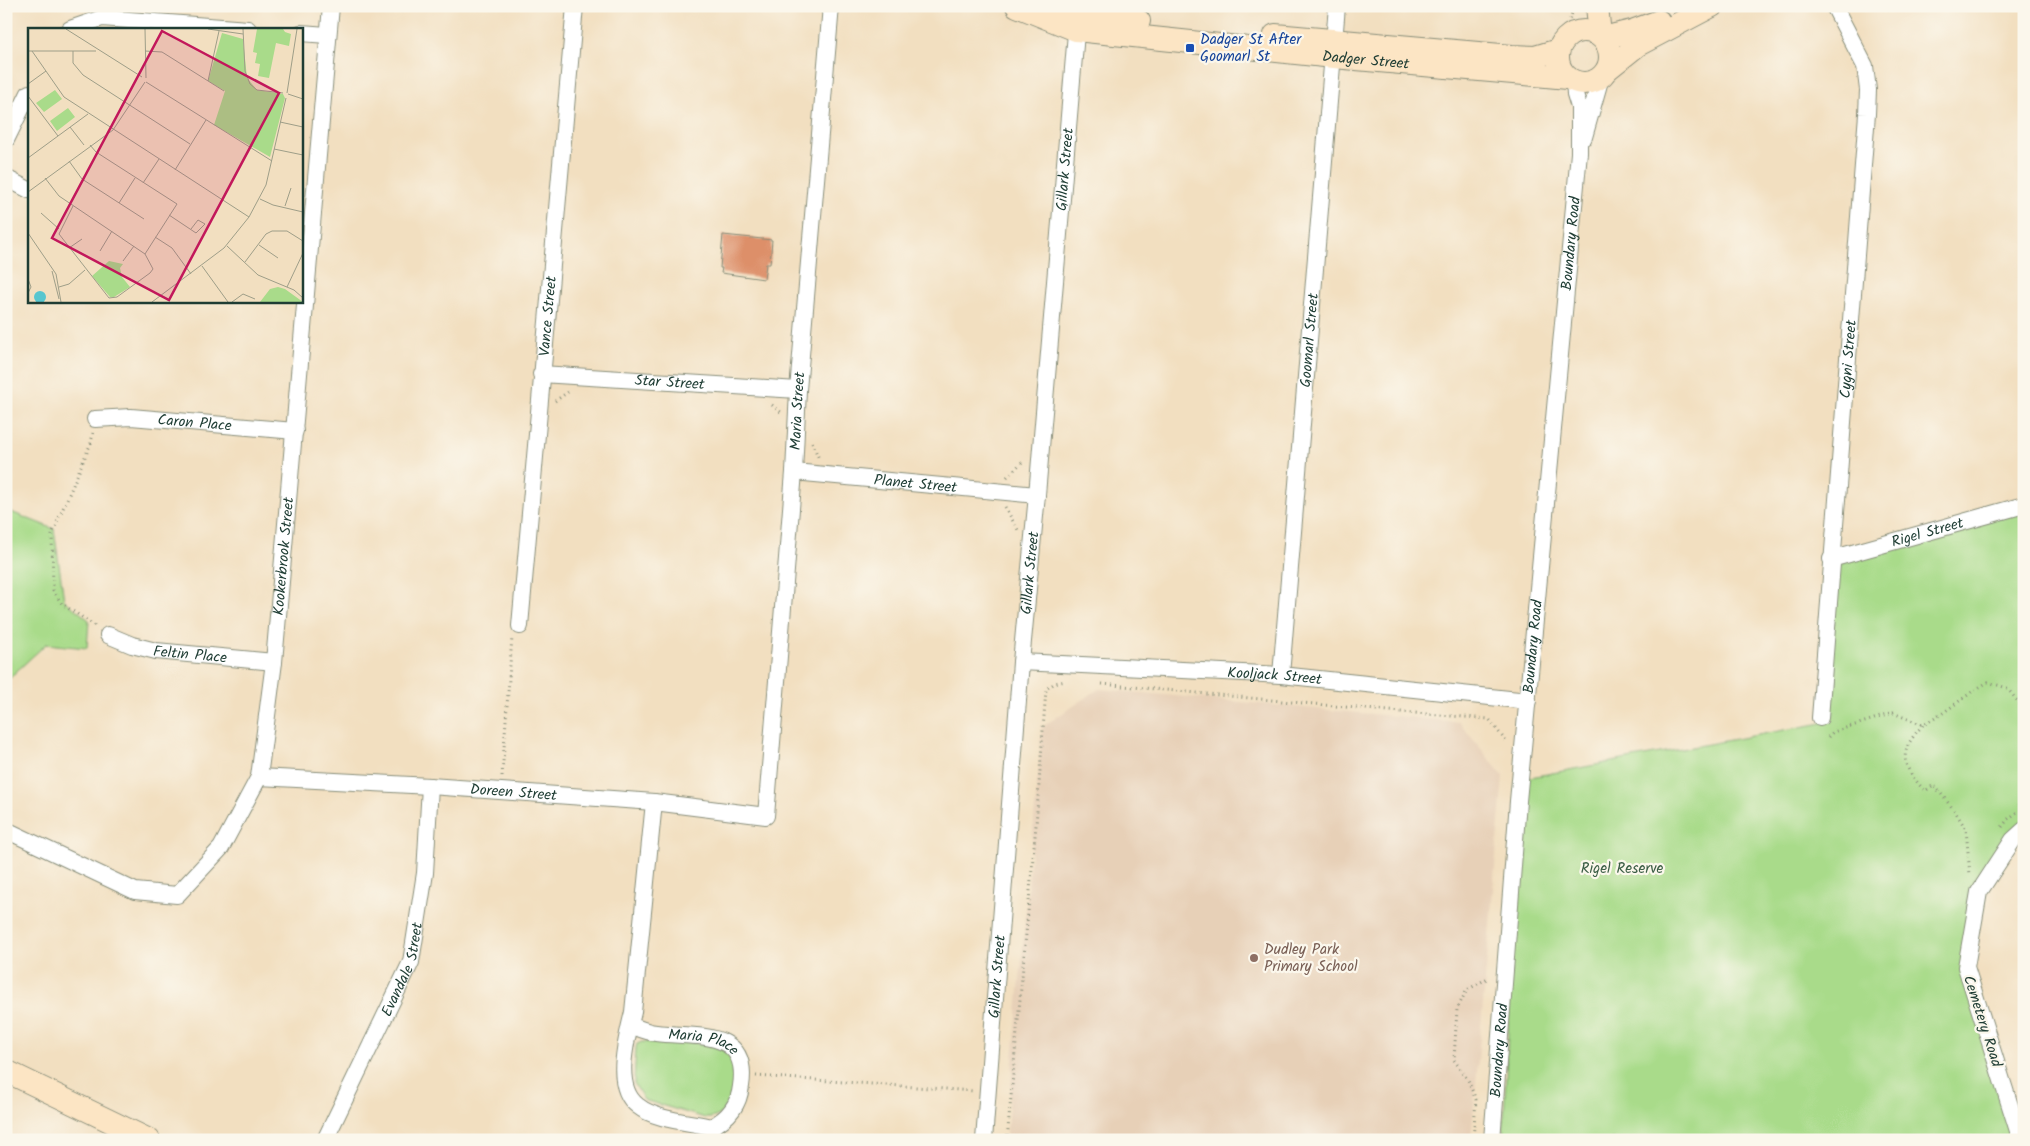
<svg xmlns="http://www.w3.org/2000/svg" width="2030" height="1146" viewBox="0 0 2030 1146" font-family="Kalam,sans-serif">
	<style>
		.built { fill: #e7d0b7 }
		.green { fill: #a9db8a; stroke: #648c5f }
		.building { fill: #dd8f69 }
		.lines { fill: none; stroke-linecap: round; stroke-linejoin: round }
		.street-casing { stroke: #888e7a; stroke-width: 18 }
		.secondary-casing { stroke: #888e7a; stroke-width: 24 }
		.path { stroke: #888e7a; stroke-width: 3; stroke-dasharray: 1 4; stroke-linecap: butt }
		.street { stroke: #fff; stroke-width: 16 }
		.secondary { stroke: #fce5c4; stroke-width: 22 }
		.transit-dot { fill: #1a4fb4; stroke: #fbf7ec; stroke-width: 2 }
		.education-dot { fill: #8d6e63; stroke: #fbf7ec; stroke-width: 2 }
		.labels { text-anchor: middle; stroke-width: 4.5; stroke-linejoin: round; paint-order: stroke }
		.transit-label { font-size: 15px; fill: #164399; stroke: #fbf7ec; text-anchor: start }
		.street-label { font-size: 15px; fill: #1f3d34; stroke: #fbf7ec }
		.park-label { font-size: 15px; fill: #3b5d45; stroke: #fbf7ec }
		.education-label { font-size: 15px; fill: #785e54; stroke: #fbf7ec; text-anchor: start }
		.inset-road { fill: none; stroke: #9e9e88; stroke-width: 1 }
		.view { fill: #c2185b; fill-opacity: 0.15; stroke: #c2185b; stroke-width: 2.5 }
		.inset-edge { fill: none; stroke: #1f3d34; stroke-width: 2.5 }
	</style>
	<rect width="100%" height="100%" fill="#fbf7ec"/>
	<filter id="ink" filterUnits="userSpaceOnUse"><feTurbulence type="fractalNoise" baseFrequency=".02" numOctaves="2"/><feDisplacementMap in="SourceGraphic" scale="10" xChannelSelector="R" yChannelSelector="G"/><feConvolveMatrix kernelMatrix="1 2 1 2 8 2 1 2 1" color-interpolation-filters="sRGB"/></filter>
	<filter id="wash" filterUnits="userSpaceOnUse"><feTurbulence type="fractalNoise" baseFrequency=".0096" numOctaves="4" result="noise"/><feDisplacementMap in="SourceGraphic" scale="20" xChannelSelector="R" yChannelSelector="G"/><feGaussianBlur stdDeviation="1.12" result="paint"/><feColorMatrix in="noise" values="0 0 0 0 0 0 0 0 0 0 0 0 0 0 0 0 0 1.4 0 .05"/><feComposite in="paint" operator="in"/></filter>
	<g filter="url(#wash)">
		<rect width="100%" height="100%" fill="#f2dfc0"/>
		<path class="built" d="M 1099,689 L 1459,722 L 1503,776 L 1471,1140 L 1006,1140 L 1042,727 Z"/>
		<path class="green" d="M 6,510 L 54,529 L 64,600 L 89,620 L 87,648 L 46,644 L 6,681 Z
			M 2024,512 L 2024,830 L 1979,892 L 1966,967 L 2020,1140 L 1503,1140 L 1520,779 L 1822,723 L 1831,559 Z
			M 642,1042 C 664,1042 698,1040 719,1048 C 745,1058 737,1122 705,1118 L 644,1100 L 634,1083 L 636,1048 L 637,1044 Z"/>
		<g id="blocks">
			<path class="building" d="M 723,235 L 772,240 L 770,264 L 766,264 L 764,279 L 721,273 L 722,268 L 720,268 Z"/>
		</g>
	</g>
	<g filter="url(#ink)">
		<use href="#blocks" fill-opacity="0" stroke="#888e7a" stroke-width="1"/>
		<g class="lines">
			<defs>
				<g id="street">
					<path d="M 70,29 L 102,18 L 248,29"/>
					<path d="M 301,33 L 327,35"/>
					<path d="M 1584,137 L 1601,77"/>
					<path d="M 6,140 L 29,93"/>
					<path d="M 6,178 L 29,190"/>
					<path id="s1" d="M 541,374 L 798,390"/>
					<path id="s2" d="M 95,419 L 131,417 L 295,431"/>
					<path id="s3" d="M 794,472 L 1037,495"/>
					<path id="s4" d="M 1831,559 L 2024,505"/>
					<path id="s5" d="M 520,626 L 575,6"/>
					<path id="s6" d="M 108,635 L 132,645 L 156,651 L 274,662"/>
					<path id="s7" d="M 1021,662 L 1281,675 L 1528,701"/>
					<path id="s8" d="M 1281,675 L 1337,6"/>
					<path id="s9" d="M 1820,718 L 1867,114 L 1868,90 L 1865,66 L 1834,6"/>
					<path id="s10" d="M 259,777 L 430,786 L 654,802 L 766,816 L 794,472 L 798,390 L 831,6"/>
					<path id="s11" d="M 6,830 L 135,891 L 177,895 L 221,848 L 259,777 L 274,662 L 331,6"/>
					<path id="s12" d="M 630,1025 C 638,1028 647,1032 656,1033 C 693,1038 750,1027 741,1086 C 739,1105 729,1118 711,1127 C 690,1122 655,1120 638,1106 C 612,1087 627,1038 633,1012 L 654,802"/>
					<path id="s13" d="M 325,1140 L 411,962 L 425,873 L 430,786"/>
					<path id="s14" d="M 984,1140 L 1021,662 L 1037,495 L 1077,21"/>
					<path id="s15" d="M 1492,1140 L 1518,801 L 1579,153 L 1579,107 L 1575,94 L 1574,81"/>
					<path d="M 2022,1140 L 2019,1134 L 1966,967 L 1979,892 L 2013,840 L 2024,830"/>
				</g>
				<g id="secondary">
					<path id="s16" d="M 1017,6 L 1076,30 L 1334,57 L 1568,78"/>
					<path d="M 1062,6 L 1077,12 L 1139,21"/>
					<path d="M 1597,6 L 1600,35"/>
					<circle cx="1584" cy="57" r="26"/>
					<path d="M 1275,35 L 1512,56 L 1535,57 L 1558,50"/>
					<path d="M 1603,38 L 1632,31 L 1659,21"/>
					<path d="M 1608,69 L 1638,45 L 1712,6"/>
					<path d="M 6,1071 L 149,1140"/>
				</g>
			</defs>
			<use href="#street" class="street-casing"/>
			<use href="#secondary" class="secondary-casing"/>
			<path class="path" d="M 1562,32 L 1569,23 L 1574,6
				M 555,401 L 568,392
				M 772,405 L 782,413
				M 93,433 L 91,443 L 52,534 L 53,590 L 62,604 L 97,627
				M 812,442 L 819,459
				M 1007,477 L 1024,460
				M 1005,507 L 1018,530
				M 1102,684 L 1377,710 L 1489,719 L 1507,743
				M 1923,725 C 1898,752 1900,764 1925,791 L 1934,785 L 1954,810 L 1966,829 L 1970,875
				M 1828,737 L 1833,732 L 1893,713 L 1923,725 C 1946,713 1965,695 1988,682 L 2007,688 L 2024,709
				M 502,776 L 512,637
				M 2002,827 L 2008,819 L 2024,807
				M 756,1076 L 974,1091
				M 1007,1140 L 1036,825 L 1046,689 L 1055,683 L 1066,681
				M 1473,1140 L 1476,1100 L 1468,1080 L 1454,1060 L 1457,1009 L 1467,990 L 1488,978 L 1488,976"/>
			<use href="#street" class="street"/>
			<use href="#secondary" class="secondary"/>
		</g>
	</g>
	<rect class="transit-dot" x="1185" y="43" width="10" height="10" rx="2.5"/>
	<circle class="education-dot" cx="1254" cy="958" r="5"/>
	<g class="labels">
		<g class="transit-label">
			<text x="1200" y="44">Dadger St After<tspan x="1200" dy="17">Goomarl St</tspan></text>
		</g>
		<g class="street-label">
			<text dy="5" stroke="none"><textPath href="#s16" startOffset="355">Dadger Street</textPath></text>
			<text dy="5" stroke="none"><textPath href="#s14" startOffset="974">Gillark Street</textPath></text>
			<text dy="5" stroke="none"><textPath href="#s15" startOffset="900">Boundary Road</textPath></text>
			<text dy="5" stroke="none"><textPath href="#s5" startOffset="311">Vance Street</textPath></text>
			<text dy="5" stroke="none"><textPath href="#s8" startOffset="336">Goomarl Street</textPath></text>
			<text dy="5" stroke="none"><textPath href="#s9" startOffset="360">Cygni Street</textPath></text>
			<text dy="5" stroke="none"><textPath href="#s1" startOffset="129">Star Street</textPath></text>
			<text dy="5" stroke="none"><textPath href="#s10" startOffset="915">Maria Street</textPath></text>
			<text dy="5" stroke="none"><textPath href="#s2" startOffset="100">Caron Place</textPath></text>
			<text dy="5" stroke="none"><textPath href="#s3" startOffset="122">Planet Street</textPath></text>
			<text dy="5" stroke="none"><textPath href="#s4" startOffset="100">Rigel Street</textPath></text>
			<text dy="5" stroke="none"><textPath href="#s11" startOffset="552">Kookerbrook Street</textPath></text>
			<text dy="5" stroke="none"><textPath href="#s14" startOffset="569">Gillark Street</textPath></text>
			<text dy="5" stroke="none"><textPath href="#s15" startOffset="495">Boundary Road</textPath></text>
			<text dy="5" stroke="none"><textPath href="#s6" startOffset="85">Feltin Place</textPath></text>
			<text dy="5" stroke="none"><textPath href="#s7" startOffset="254">Kooljack Street</textPath></text>
			<text dy="5" stroke="none"><textPath href="#s10" startOffset="255">Doreen Street</textPath></text>
			<text dy="5" stroke="none"><textPath href="#s13" startOffset="188">Evandale Street</textPath></text>
			<text dy="5" stroke="none"><textPath href="#s14" startOffset="164">Gillark Street</textPath></text>
			<text transform="translate(1983 1021) rotate(72)" y="5">Cemetery Road</text>
			<text dy="5" stroke="none"><textPath href="#s12" startOffset="76">Maria Place</textPath></text>
			<text dy="5" stroke="none"><textPath href="#s15" startOffset="90">Boundary Road</textPath></text>
		</g>
		<g class="park-label">
			<text x="1622" y="873">Rigel Reserve</text>
		</g>
		<g class="education-label">
			<text x="1264" y="954">Dudley Park<tspan x="1264" dy="17">Primary School</tspan></text>
		</g>
	</g>
	<g transform="translate(28 28)">
		<rect width="275" height="275" fill="#f2dfc0"/>
		<path d="M 229,1 L 255,1 L 257,4 L 263,6 L 261,18 L 248,15 L 241,50 L 230,48 L 232,36 L 227,35 L 229,25 L 225,24 ZM 194,5 L 215,11 L 219,50 L 229,62 L 255,66 L 257,70 L 242,129 L 186,97 L 197,63 L 180,53 ZM 27,62 L 34,71 L 16,84 L 8,75 ZM 40,80 L 47,89 L 29,103 L 22,93 ZM 81,233 L 95,236 L 92,240 L 94,249 L 102,259 L 86,269 L 82,269 L 64,248 ZM 250,259 L 257,261 L 275,274 L 232,274 L 242,261 Z" fill="#a9db8a"/>
		<path d="M6 269a6 6 0 1 1 12 0a6 6 0 1 1-12 0Z" fill="#58c6cf"/>
		<path class="inset-road" d="M 38,1 L 114,49M 117,1 L 118,50M 180,1 L 215,6M 215,1 L 217,43 L 222,56 L 229,62 L 255,65M 0,23 L 68,23M 4,23 L 36,69 L 221,189M 45,23 L 45,35 L 55,47 L 162,116M 117,23 L 134,24 L 196,63M 180,53 L 191,3M 118,54 L 244,133M 0,56 L 18,43M 259,65 L 269,1M 260,66 L 275,71M 0,68 L 30,108M 252,94 L 275,99M 42,99 L 56,117M 62,117 L 68,124 L 149,176 L 117,226M 246,121 L 275,127M 0,130 L 60,86M 41,133 L 54,151 L 116,191M 147,142 L 178,92M 17,150 L 31,168 L 117,226 L 125,241 L 122,245 L 89,269 L 81,270 L 31,206 L 45,178M 115,155 L 131,131M 0,164 L 85,102 L 117,54M 232,171 L 245,177 L 275,184M 91,175 L 107,150M 257,178 L 263,160M 13,185 L 31,201M 141,187 L 168,205 L 177,196 L 170,192 L 163,201M 0,205 L 28,246 L 33,274M 127,209 L 144,220 L 163,246M 231,217 L 250,230M 199,218 L 230,247 L 266,262 L 275,270M 41,220 L 54,211M 72,223 L 84,203M 95,233 L 106,218M 217,234 L 238,206 L 244,203 L 259,203 L 275,213M 174,238 L 200,274M 24,243 L 31,271M 0,251 L 3,259 L 0,265M 31,259 L 41,256 L 57,242M 259,259 L 275,225M 124,274 L 196,220 L 221,189 L 238,157 L 258,70M 204,274 L 215,266 L 227,271"/>
		<path class="view" d="M 134,3 L 251,65 L 141,272 L 24,210 Z"/>
		<rect width="275" height="275" class="inset-edge"/>
	</g>
	<rect width="2030" height="1146" fill="none" stroke="#fbf7ec" stroke-width="25"/>
</svg>
